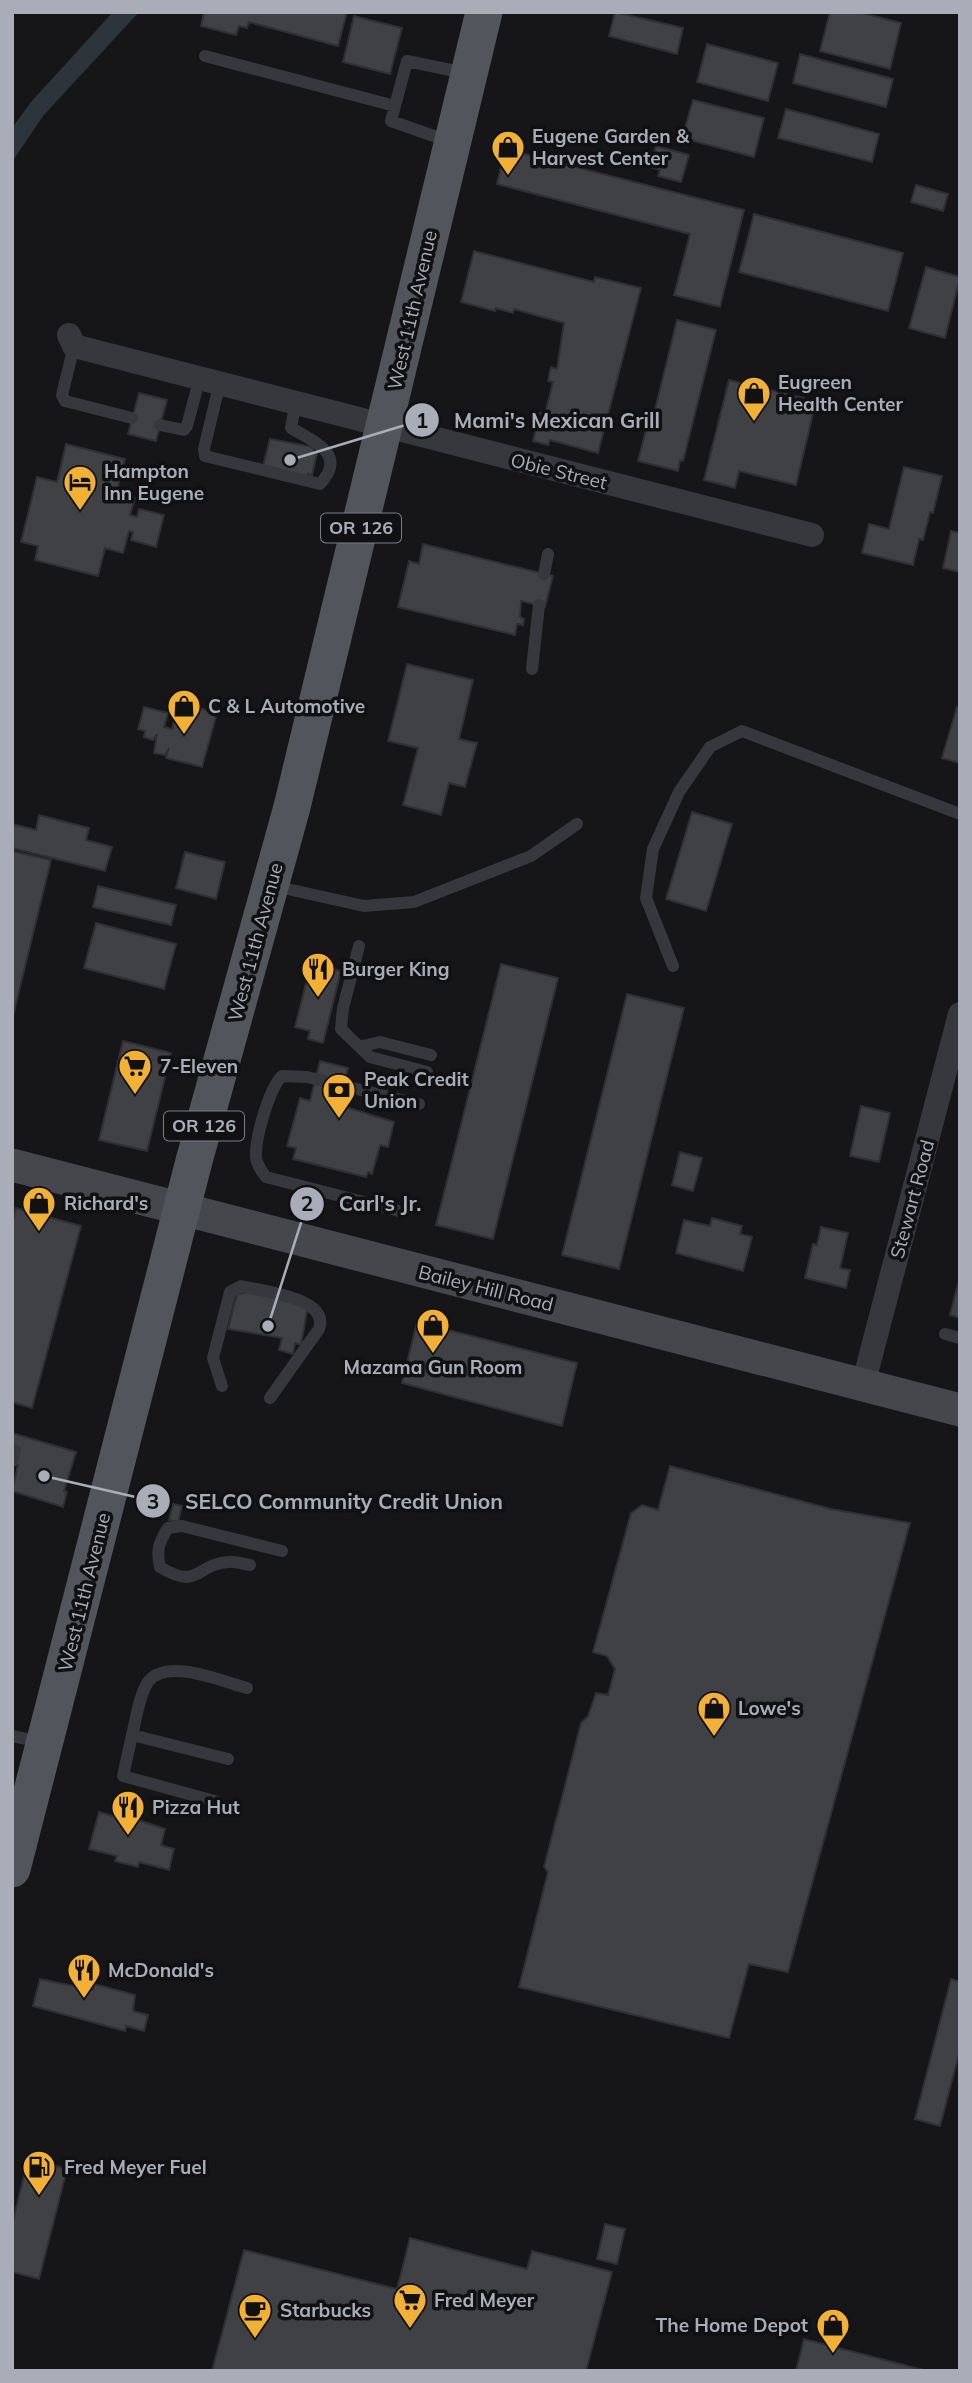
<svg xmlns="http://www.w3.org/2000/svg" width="972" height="2383" viewBox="0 0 972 2383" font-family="Mulish,sans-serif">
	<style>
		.water { fill: #2c353c }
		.building { fill: #404145; stroke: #303034; stroke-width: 2 }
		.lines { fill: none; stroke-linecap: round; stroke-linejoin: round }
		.lane { stroke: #37383d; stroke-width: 12 }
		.street { stroke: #37383d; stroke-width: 24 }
		.secondary { stroke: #45474d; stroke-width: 33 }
		.primary { stroke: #53555c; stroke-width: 37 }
		.labels { text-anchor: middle; stroke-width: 7; stroke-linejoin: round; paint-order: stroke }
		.shield { fill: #111113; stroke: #7b7e86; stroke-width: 2 }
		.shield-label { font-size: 18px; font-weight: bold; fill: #a8adb8 }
		.poi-label { font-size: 19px; font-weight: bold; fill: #a8adb8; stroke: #111113; text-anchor: start }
		.street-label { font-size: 19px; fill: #a8adb8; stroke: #111113 }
		.leader { fill: none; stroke: #a8adb8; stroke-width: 2.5 }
		.callout-dot { fill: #a8adb8; stroke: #111113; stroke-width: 2.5 }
		.mark-label { font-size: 21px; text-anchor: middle; font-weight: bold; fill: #111 }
		.callout-label { font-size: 21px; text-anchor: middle; font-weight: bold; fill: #a8adb8; stroke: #111113; stroke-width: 7; stroke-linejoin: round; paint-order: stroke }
	</style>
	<rect width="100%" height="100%" fill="#161618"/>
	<path class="water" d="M 113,12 L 139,12 L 43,116 L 12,162 L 12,128 L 31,102 Z"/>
	<path class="building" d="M 204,12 L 347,12 L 338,46 L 249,22 L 247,28 L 239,26 L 236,35 L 201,26 Z
		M 615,12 L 683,28 L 677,54 L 609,36 Z
		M 830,12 L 859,12 L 901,23 L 890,69 L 820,51 Z
		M 354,16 L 402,28 L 390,74 L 343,62 Z
		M 707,44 L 778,63 L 768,101 L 697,82 Z
		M 800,54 L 893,79 L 886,107 L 793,83 Z
		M 693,100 L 764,118 L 754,157 L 682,138 Z
		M 786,109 L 879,134 L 872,162 L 778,138 Z
		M 656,146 L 689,155 L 681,182 L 658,176 L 660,170 L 650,167 Z
		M 505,149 L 744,210 L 720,307 L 674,295 L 690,234 L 497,184 Z
		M 916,185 L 948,194 L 943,211 L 911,202 Z
		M 754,214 L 903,253 L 888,311 L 739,272 Z
		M 474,251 L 594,282 L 595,277 L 641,288 L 598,453 L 550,440 L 548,445 L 533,441 L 540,413 L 545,414 L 553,382 L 548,381 L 551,367 L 557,369 L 564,323 L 514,309 L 513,313 L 496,308 L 495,311 L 461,302 Z
		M 926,267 L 960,277 L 945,338 L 909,328 Z
		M 677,320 L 716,330 L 683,461 L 680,460 L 678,471 L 638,461 L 646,430 L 650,430 Z
		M 729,380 L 816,401 L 796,485 L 739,471 L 735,488 L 704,480 Z
		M 139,393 L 167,400 L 156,441 L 128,434 Z
		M 270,439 L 313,447 L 314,453 L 317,454 L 312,475 L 308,474 L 307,477 L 263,466 Z
		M 66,444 L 125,459 L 116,494 L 135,498 L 130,515 L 137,517 L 139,509 L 164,515 L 156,547 L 131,540 L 133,532 L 129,531 L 123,553 L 105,548 L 98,576 L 35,560 L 38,546 L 21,542 L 37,477 L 57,482 Z
		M 904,467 L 942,476 L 933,513 L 930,512 L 923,540 L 919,539 L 913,565 L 862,553 L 869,524 L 889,529 Z
		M 951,531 L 960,533 L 960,572 L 943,568 Z
		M 423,544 L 553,576 L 545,607 L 521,601 L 520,617 L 524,619 L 523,625 L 517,624 L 515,635 L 398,607 L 409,561 L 419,564 Z
		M 407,664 L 473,680 L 459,739 L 477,743 L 465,787 L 449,783 L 441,815 L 403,805 L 418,748 L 388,741 Z
		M 179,703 L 217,713 L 202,767 L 166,758 L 169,748 L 165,755 L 154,753 L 157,734 L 153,740 L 144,737 L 145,731 L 138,729 L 144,707 L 168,713 L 164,727 L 172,729 Z
		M 957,707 L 960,708 L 960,763 L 942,758 Z
		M 692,812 L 732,824 L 706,911 L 666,899 Z
		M 39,815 L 89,828 L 86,840 L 112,847 L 105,871 L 12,848 L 12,824 L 36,830 Z
		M 12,851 L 51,860 L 12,1020 Z
		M 185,852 L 225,862 L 216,899 L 176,888 Z
		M 98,886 L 176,905 L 171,925 L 93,907 Z
		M 96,923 L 176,944 L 164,989 L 84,968 Z
		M 311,964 L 341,971 L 323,1043 L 308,1039 L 310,1031 L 295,1027 Z
		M 501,964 L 558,978 L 493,1239 L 436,1225 Z
		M 627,994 L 684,1008 L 619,1269 L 562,1255 Z
		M 123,1041 L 171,1053 L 147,1151 L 99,1140 Z
		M 320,1061 L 348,1068 L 339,1105 L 394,1122 L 388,1147 L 380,1145 L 372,1174 L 368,1172 L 366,1177 L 293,1159 L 296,1148 L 287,1146 L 300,1098 L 310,1101 Z
		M 861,1106 L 890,1113 L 879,1162 L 850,1156 Z
		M 680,1152 L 702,1158 L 693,1191 L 672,1185 Z
		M 16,1208 L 81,1226 L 32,1408 L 12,1402 L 12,1224 Z
		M 712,1218 L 742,1226 L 740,1234 L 752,1237 L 743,1271 L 676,1253 L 684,1220 L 710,1226 Z
		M 821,1227 L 848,1233 L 840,1268 L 850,1270 L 846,1288 L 805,1278 L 813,1244 L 817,1245 Z
		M 960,1276 L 960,1318 L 950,1315 Z
		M 249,1292 L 308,1305 L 301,1345 L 295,1343 L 293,1354 L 279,1350 L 282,1338 L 228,1329 L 237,1294 Z
		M 417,1322 L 577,1363 L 562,1426 L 402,1383 Z
		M 12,1433 L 76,1452 L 64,1491 L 67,1492 L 63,1507 L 12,1491 L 18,1465 L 14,1465 Z
		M 670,1466 L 831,1509 L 910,1523 L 788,1972 L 749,1964 L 729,2038 L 519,1987 L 548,1872 L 544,1867 L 581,1723 L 588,1716 L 596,1693 L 608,1695 L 615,1669 L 607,1656 L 593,1652 L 631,1513 L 642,1505 L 658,1510 Z
		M 173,1504 L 182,1506 L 178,1522 L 169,1520 Z
		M 99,1812 L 127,1820 L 129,1817 L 165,1829 L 161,1845 L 174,1849 L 169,1870 L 139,1862 L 138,1867 L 115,1861 L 117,1856 L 89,1849 Z
		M 40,1979 L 93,1990 L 94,1984 L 135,1995 L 133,2011 L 148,2015 L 144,2031 L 126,2026 L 125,2031 L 33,2006 Z
		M 951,1979 L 960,1982 L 960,2050 L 940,2126 L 915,2119 Z
		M 28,2159 L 67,2169 L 39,2279 L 12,2272 L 12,2225 Z
		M 605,2224 L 625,2229 L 617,2264 L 597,2259 Z
		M 410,2238 L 527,2269 L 532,2251 L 612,2272 L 586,2371 L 212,2371 L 244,2250 L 397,2289 Z
		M 804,2339 L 927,2371 L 796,2371 Z"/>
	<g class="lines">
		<path class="lane" d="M 205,56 L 395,106
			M 448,141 L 391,121 L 407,61 L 465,73
			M 74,346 L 62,395 L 65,401 L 132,418
			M 220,382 L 204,449 L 205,456 L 320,484 C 348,454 314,442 291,428 L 296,401
			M 160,425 L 184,430 L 187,426 L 200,377
			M 544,574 L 548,554
			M 532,669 L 539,605
			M 274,886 L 364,906 L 414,902 L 531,856 L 577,824
			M 359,946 L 343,1008 L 341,1029 L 370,1057 L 427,1072
			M 673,966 L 646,898 L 653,849 L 679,792 L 710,747 L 742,731 L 960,814
			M 362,1046 L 380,1042 L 431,1055
			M 403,1212 L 266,1177 C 261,1171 257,1165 256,1157 C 255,1138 269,1089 282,1076 L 307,1077 L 419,1104
			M 945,1334 L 960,1338
			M 222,1386 L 213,1358 L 230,1292 L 241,1286 C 263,1291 330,1298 319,1329 L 270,1398
			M 12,1461 L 15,1450
			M 250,1565 C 243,1564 235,1561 228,1562 C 196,1564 199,1591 160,1567 C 156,1551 159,1542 168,1528 L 182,1526 L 282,1551
			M 132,1735 C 136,1720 139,1695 148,1682 C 166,1657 221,1681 247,1688
			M 12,1736 L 42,1742
			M 218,1802 L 123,1776 L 132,1735 L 228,1759"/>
		<path class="street" d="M 69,335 L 74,346 L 812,535
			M 863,1385 L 960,1014"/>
		<path class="secondary" d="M 12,1165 L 960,1410"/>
		<path class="primary" d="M 12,1869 L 194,1161 L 292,807 L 484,12"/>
	</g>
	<defs>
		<symbol id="shop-pin" viewBox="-11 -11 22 30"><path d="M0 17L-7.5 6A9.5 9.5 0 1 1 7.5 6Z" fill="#f2b134" stroke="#111113"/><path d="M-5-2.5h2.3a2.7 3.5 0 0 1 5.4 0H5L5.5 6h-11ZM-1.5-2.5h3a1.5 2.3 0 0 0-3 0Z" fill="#111"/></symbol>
		<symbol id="hotel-pin" viewBox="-11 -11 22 30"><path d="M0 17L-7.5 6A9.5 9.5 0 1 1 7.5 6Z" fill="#f2b134" stroke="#111113"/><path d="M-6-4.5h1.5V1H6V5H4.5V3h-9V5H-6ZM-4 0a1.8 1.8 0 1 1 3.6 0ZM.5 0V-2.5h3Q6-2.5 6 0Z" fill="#111"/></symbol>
		<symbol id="restaurant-pin" viewBox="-11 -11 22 30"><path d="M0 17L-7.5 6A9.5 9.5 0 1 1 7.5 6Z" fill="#f2b134" stroke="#111113"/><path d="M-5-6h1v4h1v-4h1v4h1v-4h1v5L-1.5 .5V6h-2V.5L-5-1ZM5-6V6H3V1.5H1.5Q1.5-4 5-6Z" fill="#111"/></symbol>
		<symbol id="supermarket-pin" viewBox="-11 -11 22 30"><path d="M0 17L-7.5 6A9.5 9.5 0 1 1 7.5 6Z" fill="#f2b134" stroke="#111113"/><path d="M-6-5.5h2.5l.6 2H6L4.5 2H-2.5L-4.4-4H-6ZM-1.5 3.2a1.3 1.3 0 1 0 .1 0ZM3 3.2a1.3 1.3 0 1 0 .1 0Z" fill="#111"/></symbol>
		<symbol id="bank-pin" viewBox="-11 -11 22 30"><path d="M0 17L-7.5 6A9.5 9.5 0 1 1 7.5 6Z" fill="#f2b134" stroke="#111113"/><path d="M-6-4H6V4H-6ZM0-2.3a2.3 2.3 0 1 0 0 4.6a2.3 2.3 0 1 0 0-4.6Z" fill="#111"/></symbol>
		<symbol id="fuel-pin" viewBox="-11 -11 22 30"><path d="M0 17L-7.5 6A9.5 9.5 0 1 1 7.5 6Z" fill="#f2b134" stroke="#111113"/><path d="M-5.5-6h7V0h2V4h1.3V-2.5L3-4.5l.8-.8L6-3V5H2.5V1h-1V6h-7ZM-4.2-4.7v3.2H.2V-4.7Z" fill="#111"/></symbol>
		<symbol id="cafe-pin" viewBox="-11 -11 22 30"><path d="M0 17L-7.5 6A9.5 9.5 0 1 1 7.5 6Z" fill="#f2b134" stroke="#111113"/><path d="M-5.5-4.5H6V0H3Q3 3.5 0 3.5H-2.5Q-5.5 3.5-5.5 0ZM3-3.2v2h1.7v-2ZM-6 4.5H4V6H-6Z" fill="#111"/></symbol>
	</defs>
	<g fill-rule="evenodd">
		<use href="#shop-pin" x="489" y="128" width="38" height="52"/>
		<use href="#shop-pin" x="735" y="374" width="38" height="52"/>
		<use href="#hotel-pin" x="61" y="463" width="38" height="52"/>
		<use href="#shop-pin" x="165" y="687" width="38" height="52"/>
		<use href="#restaurant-pin" x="299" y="950" width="38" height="52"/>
		<use href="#supermarket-pin" x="116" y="1047" width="38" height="52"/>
		<use href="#bank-pin" x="320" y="1071" width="38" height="52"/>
		<use href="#shop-pin" x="20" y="1184" width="38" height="52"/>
		<use href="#shop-pin" x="414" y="1306" width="38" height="52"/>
		<use href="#shop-pin" x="695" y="1689" width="38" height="52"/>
		<use href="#restaurant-pin" x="109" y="1788" width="38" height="52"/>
		<use href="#restaurant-pin" x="65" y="1951" width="38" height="52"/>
		<use href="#fuel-pin" x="20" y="2148" width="38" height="52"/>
		<use href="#supermarket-pin" x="391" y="2281" width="38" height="52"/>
		<use href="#cafe-pin" x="236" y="2291" width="38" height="52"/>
		<use href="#shop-pin" x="814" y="2306" width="38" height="52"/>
	</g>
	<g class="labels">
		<g class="shield">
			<rect x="321" y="513.5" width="80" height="29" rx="5"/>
			<rect x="164" y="1111.5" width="80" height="29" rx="5"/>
		</g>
		<g class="shield-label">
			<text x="361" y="534">OR 126</text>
			<text x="204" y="1132">OR 126</text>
		</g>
		<g class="poi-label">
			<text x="532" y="143">Eugene Garden &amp;<tspan x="532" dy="22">Harvest Center</tspan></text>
			<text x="778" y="389">Eugreen<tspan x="778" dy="22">Health Center</tspan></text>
			<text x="104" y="478">Hampton<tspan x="104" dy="22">Inn Eugene</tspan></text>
			<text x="208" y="713">C &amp; L Automotive</text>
			<text x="342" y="976">Burger King</text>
			<text x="160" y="1073">7-Eleven</text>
			<text x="364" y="1086">Peak Credit<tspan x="364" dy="22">Union</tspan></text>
			<text x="64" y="1210">Richard's</text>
			<text x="433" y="1374" text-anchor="middle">Mazama Gun Room</text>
			<text x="738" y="1715">Lowe's</text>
			<text x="152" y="1814">Pizza Hut</text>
			<text x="108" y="1977">McDonald's</text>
			<text x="64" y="2174">Fred Meyer Fuel</text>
			<text x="434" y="2307">Fred Meyer</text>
			<text x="280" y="2317">Starbucks</text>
			<text x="808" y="2332" text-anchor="end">The Home Depot</text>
		</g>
		<g class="street-label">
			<text transform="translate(412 310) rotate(-77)" y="7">West 11th Avenue</text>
			<text transform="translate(559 471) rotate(14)" y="7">Obie Street</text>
			<text transform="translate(255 942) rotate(-75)" y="7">West 11th Avenue</text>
			<text transform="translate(912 1199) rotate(-75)" y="7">Stewart Road</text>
			<text transform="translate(486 1288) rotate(14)" y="7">Bailey Hill Road</text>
			<text transform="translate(84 1592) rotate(-76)" y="7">West 11th Avenue</text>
		</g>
	</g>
	<path class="leader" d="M290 460L422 420M268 1326L307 1204M44 1476L153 1501"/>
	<g class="callout-dot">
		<circle cx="290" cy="460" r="7"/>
		<circle cx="268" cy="1326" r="7"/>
		<circle cx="44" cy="1476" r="7"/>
		<circle cx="422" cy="420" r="18"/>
		<circle cx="307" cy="1204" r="18"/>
		<circle cx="153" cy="1501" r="18"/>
	</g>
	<g class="mark-label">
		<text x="422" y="428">1</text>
		<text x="307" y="1211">2</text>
		<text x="153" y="1509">3</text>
	</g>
	<g class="callout-label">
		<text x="557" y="428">Mami's Mexican Grill</text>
		<text x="380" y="1211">Carl's Jr.</text>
		<text x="344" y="1509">SELCO Community Credit Union</text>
	</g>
	<rect width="972" height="2383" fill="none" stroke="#a8adb8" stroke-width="28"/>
</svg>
